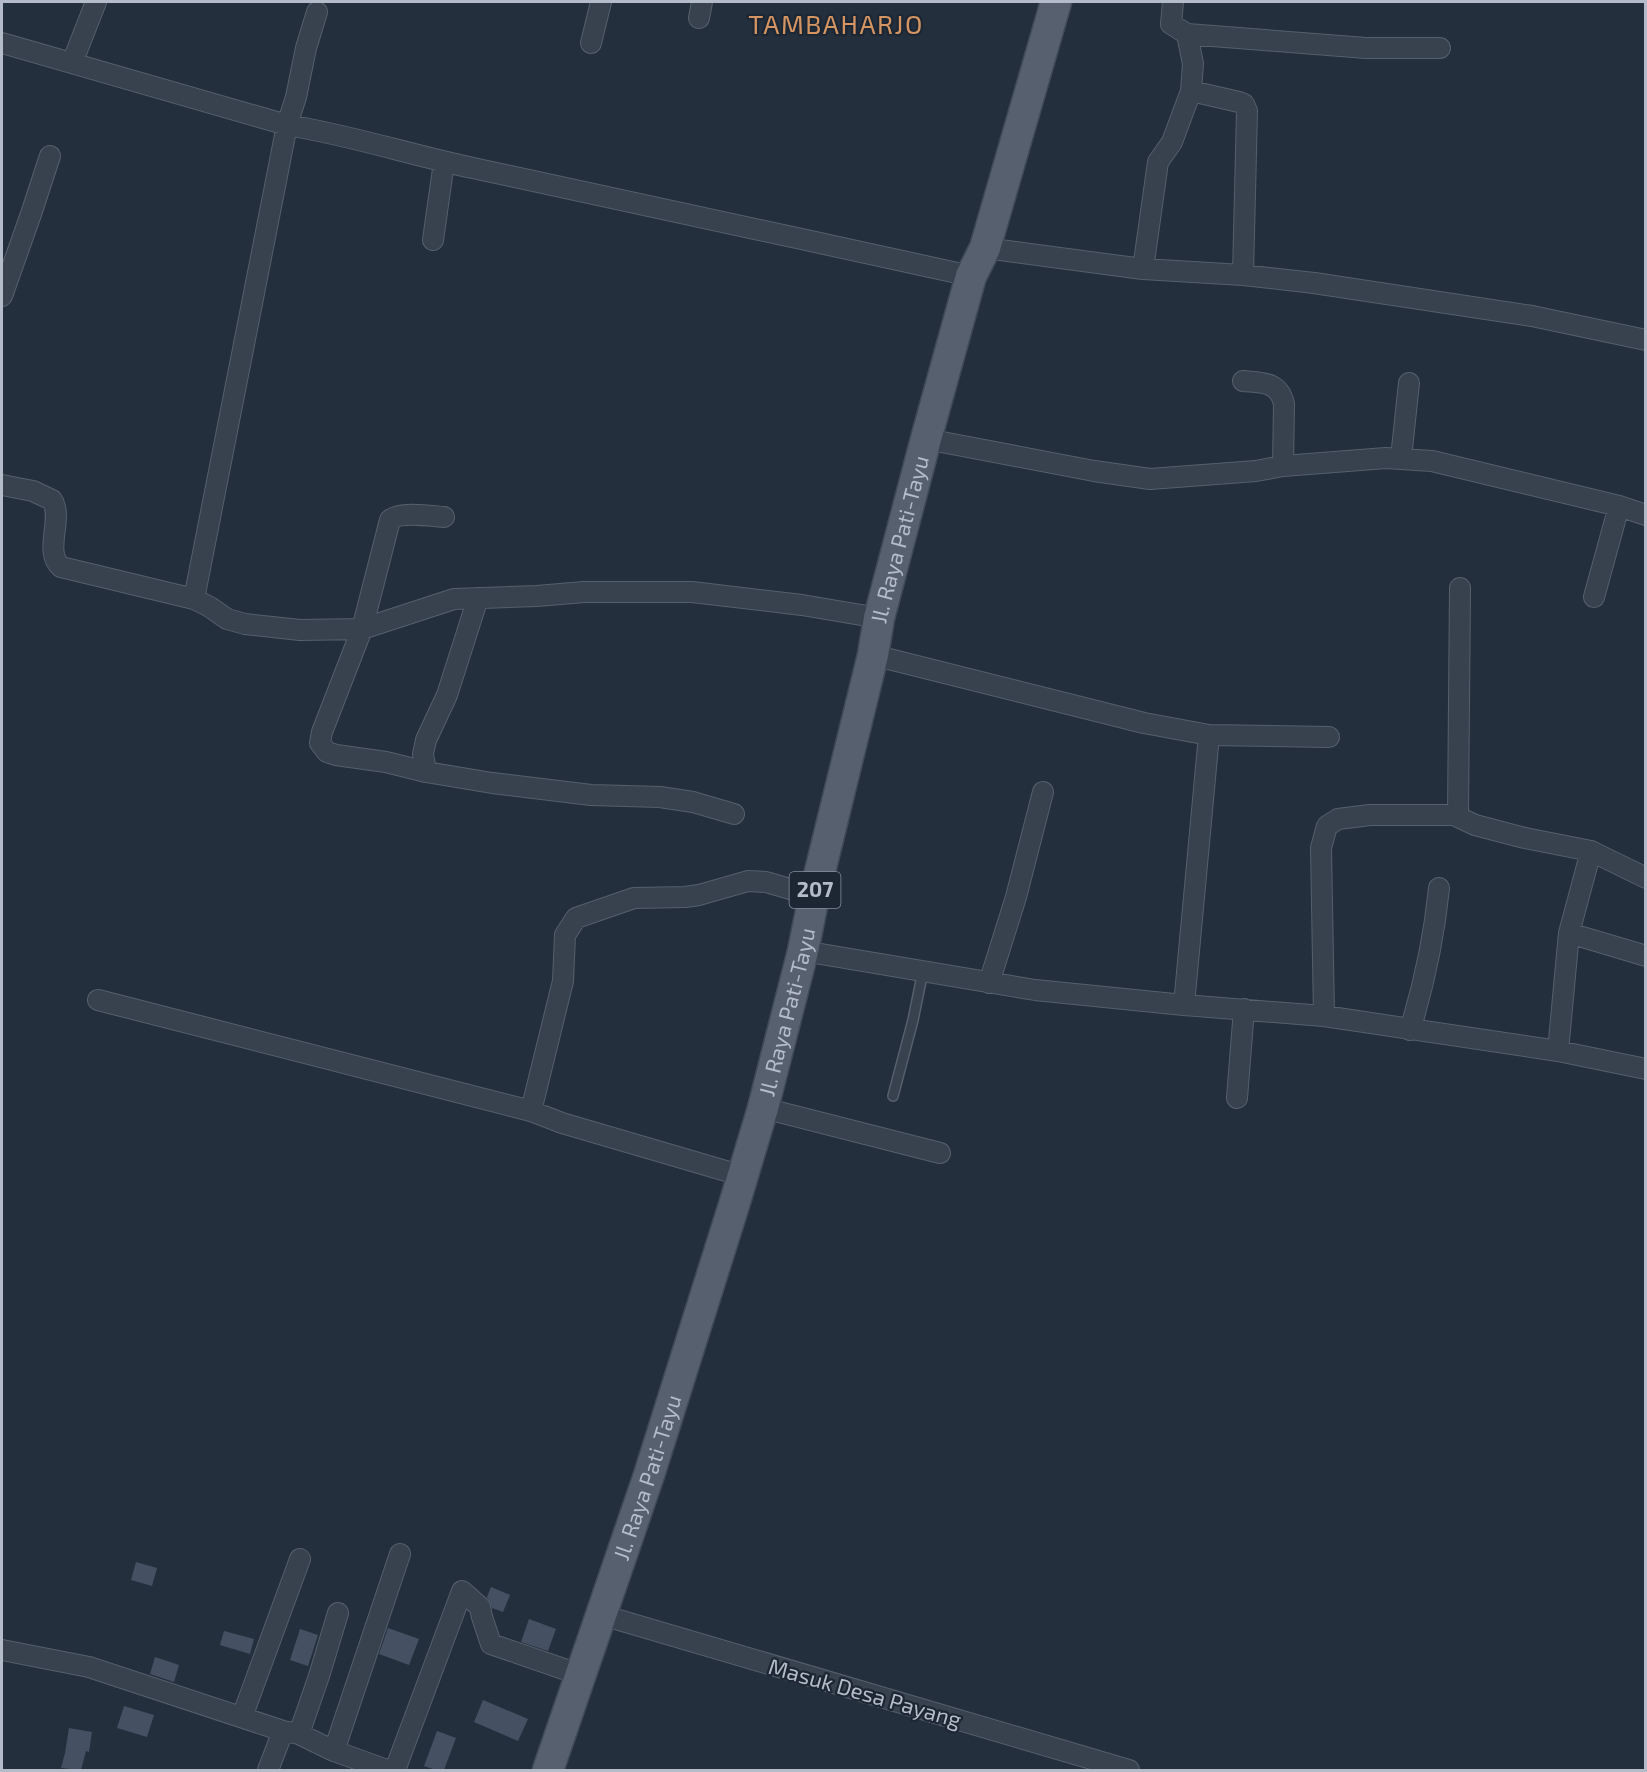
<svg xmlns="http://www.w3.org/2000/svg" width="1647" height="1772" viewBox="0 0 1647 1772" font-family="'Exo 2',sans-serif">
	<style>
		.building { fill: #455162 }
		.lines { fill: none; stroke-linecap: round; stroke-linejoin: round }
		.lane-casing { stroke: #565f6c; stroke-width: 12 }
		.street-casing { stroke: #565f6c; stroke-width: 22 }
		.primary-casing { stroke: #414a57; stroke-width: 33 }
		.lane { stroke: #38414e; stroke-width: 9 }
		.street { stroke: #38414e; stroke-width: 20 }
		.primary { stroke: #56606e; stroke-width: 30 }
		.labels { text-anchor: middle; stroke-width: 4.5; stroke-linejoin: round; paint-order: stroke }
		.shield { fill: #1d2633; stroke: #878f9c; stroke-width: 1.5 }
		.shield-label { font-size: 21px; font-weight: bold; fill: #b4bcc9 }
		.street-label { font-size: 22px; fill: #b4bcc9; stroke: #1d2633 }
		.quarter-label { font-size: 26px; letter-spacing: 1.5px; fill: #d59563; stroke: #1d2633 }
	</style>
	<rect width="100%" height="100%" fill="#242f3e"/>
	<path class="building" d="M 136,1562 L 157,1568 L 152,1586 L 131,1580 Z
		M 491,1587 L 510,1595 L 503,1612 L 492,1608 L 487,1597 Z
		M 529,1619 L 556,1629 L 548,1651 L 521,1642 Z
		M 388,1628 L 419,1639 L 409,1665 L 379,1654 Z
		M 300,1629 L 318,1635 L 308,1666 L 290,1660 Z
		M 224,1631 L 254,1639 L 250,1654 L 220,1645 Z
		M 155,1657 L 179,1665 L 174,1682 L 150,1674 Z
		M 483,1700 L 528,1719 L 518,1741 L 474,1722 Z
		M 124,1706 L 154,1715 L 147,1737 L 117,1728 Z
		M 69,1728 L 92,1732 L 89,1752 L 86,1751 L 81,1770 L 61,1768 L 65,1753 Z
		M 437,1731 L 456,1738 L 444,1770 L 436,1770 L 424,1766 Z"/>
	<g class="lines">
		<defs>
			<path id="lane" d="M 893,1096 L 913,1020 L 923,971"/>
			<path id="street" d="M 699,18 L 702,2
				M 1187,34 L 1366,48 L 1440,48
				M 2,43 L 287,125 C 350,135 411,155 473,168 C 639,203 805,240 971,276
				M 591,43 L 601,2
				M 72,63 L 96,2
				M 1191,91 L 1239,102 L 1244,104 L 1247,111 L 1243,275
				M 433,240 L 444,162
				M 985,248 L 1143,269 L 1243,275 L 1314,283 L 1532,316 L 1646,340
				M 1143,269 L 1158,162 L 1172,142 L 1191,91 L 1193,64 L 1187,34 L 1171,24 L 1173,2
				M 2,296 L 31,214 L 50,156
				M 1243,381 C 1262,383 1279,381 1284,404 L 1283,466
				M 926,439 L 1094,471 L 1150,479 L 1256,471 L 1283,466 L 1386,458 L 1432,461 L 1619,506 L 1646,515
				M 1401,458 L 1409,383
				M 2,485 L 33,491 L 52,500 C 64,518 43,552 61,567 L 194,599 L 210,607 L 227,619 L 245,624 L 300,630 L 362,629 L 454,599 L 537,596 L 584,592 L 692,592 L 802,605 L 879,618
				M 1594,597 L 1619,506
				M 478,598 L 447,695 L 426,740 L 423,754 L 426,772 L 492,783 L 591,795 L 660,797 L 693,802 L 734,814
				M 194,599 L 287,125 L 296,97 L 306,48 L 317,12
				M 873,655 L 1144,723 L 1209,735
				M 426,772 L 386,762 L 336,755 L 327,752 L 320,743 L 322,732 L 362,629 L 390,520 C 400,511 431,516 444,517
				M 1458,816 L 1460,588
				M 1569,933 L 1646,956
				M 803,951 L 1035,990 L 1184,1005 L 1324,1016 L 1558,1051 L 1646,1069
				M 989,983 L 1016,897 L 1043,792
				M 98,1000 L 531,1111 L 562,1123 L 743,1176
				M 1184,1005 L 1209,735 L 1329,737
				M 1324,1016 L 1321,848 L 1327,826 L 1338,819 L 1370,815 L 1454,815 L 1475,825 L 1525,838 L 1591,851 L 1646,878
				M 1410,1030 C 1425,981 1434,938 1439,888
				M 1558,1051 L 1569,933 L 1591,851
				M 1237,1098 L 1244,1009
				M 763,1108 L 940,1153
				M 531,1111 L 563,981 L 565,935 L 576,918 L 634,898 L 685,897 L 699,895 L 748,881 L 766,882 L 814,896
				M 602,1615 L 1129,1770
				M 2,1650 L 89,1667 L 283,1731 L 299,1734 L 334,1751 L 387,1770
				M 242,1717 L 300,1559
				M 299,1734 L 319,1676 L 338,1613
				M 334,1751 L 400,1554
				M 268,1770 L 283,1731
				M 395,1770 L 462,1591 L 480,1607 L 482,1617 L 491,1644 L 581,1675"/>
			<g id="primary">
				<path id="s1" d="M 548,1770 L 649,1475 L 734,1205 L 763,1108 L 803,951 L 814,896 L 873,655 L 879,618 L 926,439 L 971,276 L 985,248 L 1056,2"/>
			</g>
		</defs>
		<use href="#lane" class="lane-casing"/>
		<use href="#street" class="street-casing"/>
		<use href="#primary" class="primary-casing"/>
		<use href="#lane" class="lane"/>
		<use href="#street" class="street"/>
		<use href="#primary" class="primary"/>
	</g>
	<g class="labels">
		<rect class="shield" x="789.5" y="872" width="51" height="36" rx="4.5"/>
		<g class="shield-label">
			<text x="815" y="897">207</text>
		</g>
		<g class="street-label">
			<text dy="8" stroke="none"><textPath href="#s1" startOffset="1281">Jl. Raya Pati-Tayu</textPath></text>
			<text dy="8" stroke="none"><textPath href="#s1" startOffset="795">Jl. Raya Pati-Tayu</textPath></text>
			<text dy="8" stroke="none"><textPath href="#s1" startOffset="309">Jl. Raya Pati-Tayu</textPath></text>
			<text transform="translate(865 1693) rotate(16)" y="8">Masuk Desa Payang</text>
		</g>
		<g class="quarter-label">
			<text x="836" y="34">TAMBAHARJO</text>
		</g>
	</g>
	<rect width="1647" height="1772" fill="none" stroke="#b4bcc9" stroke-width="6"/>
</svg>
